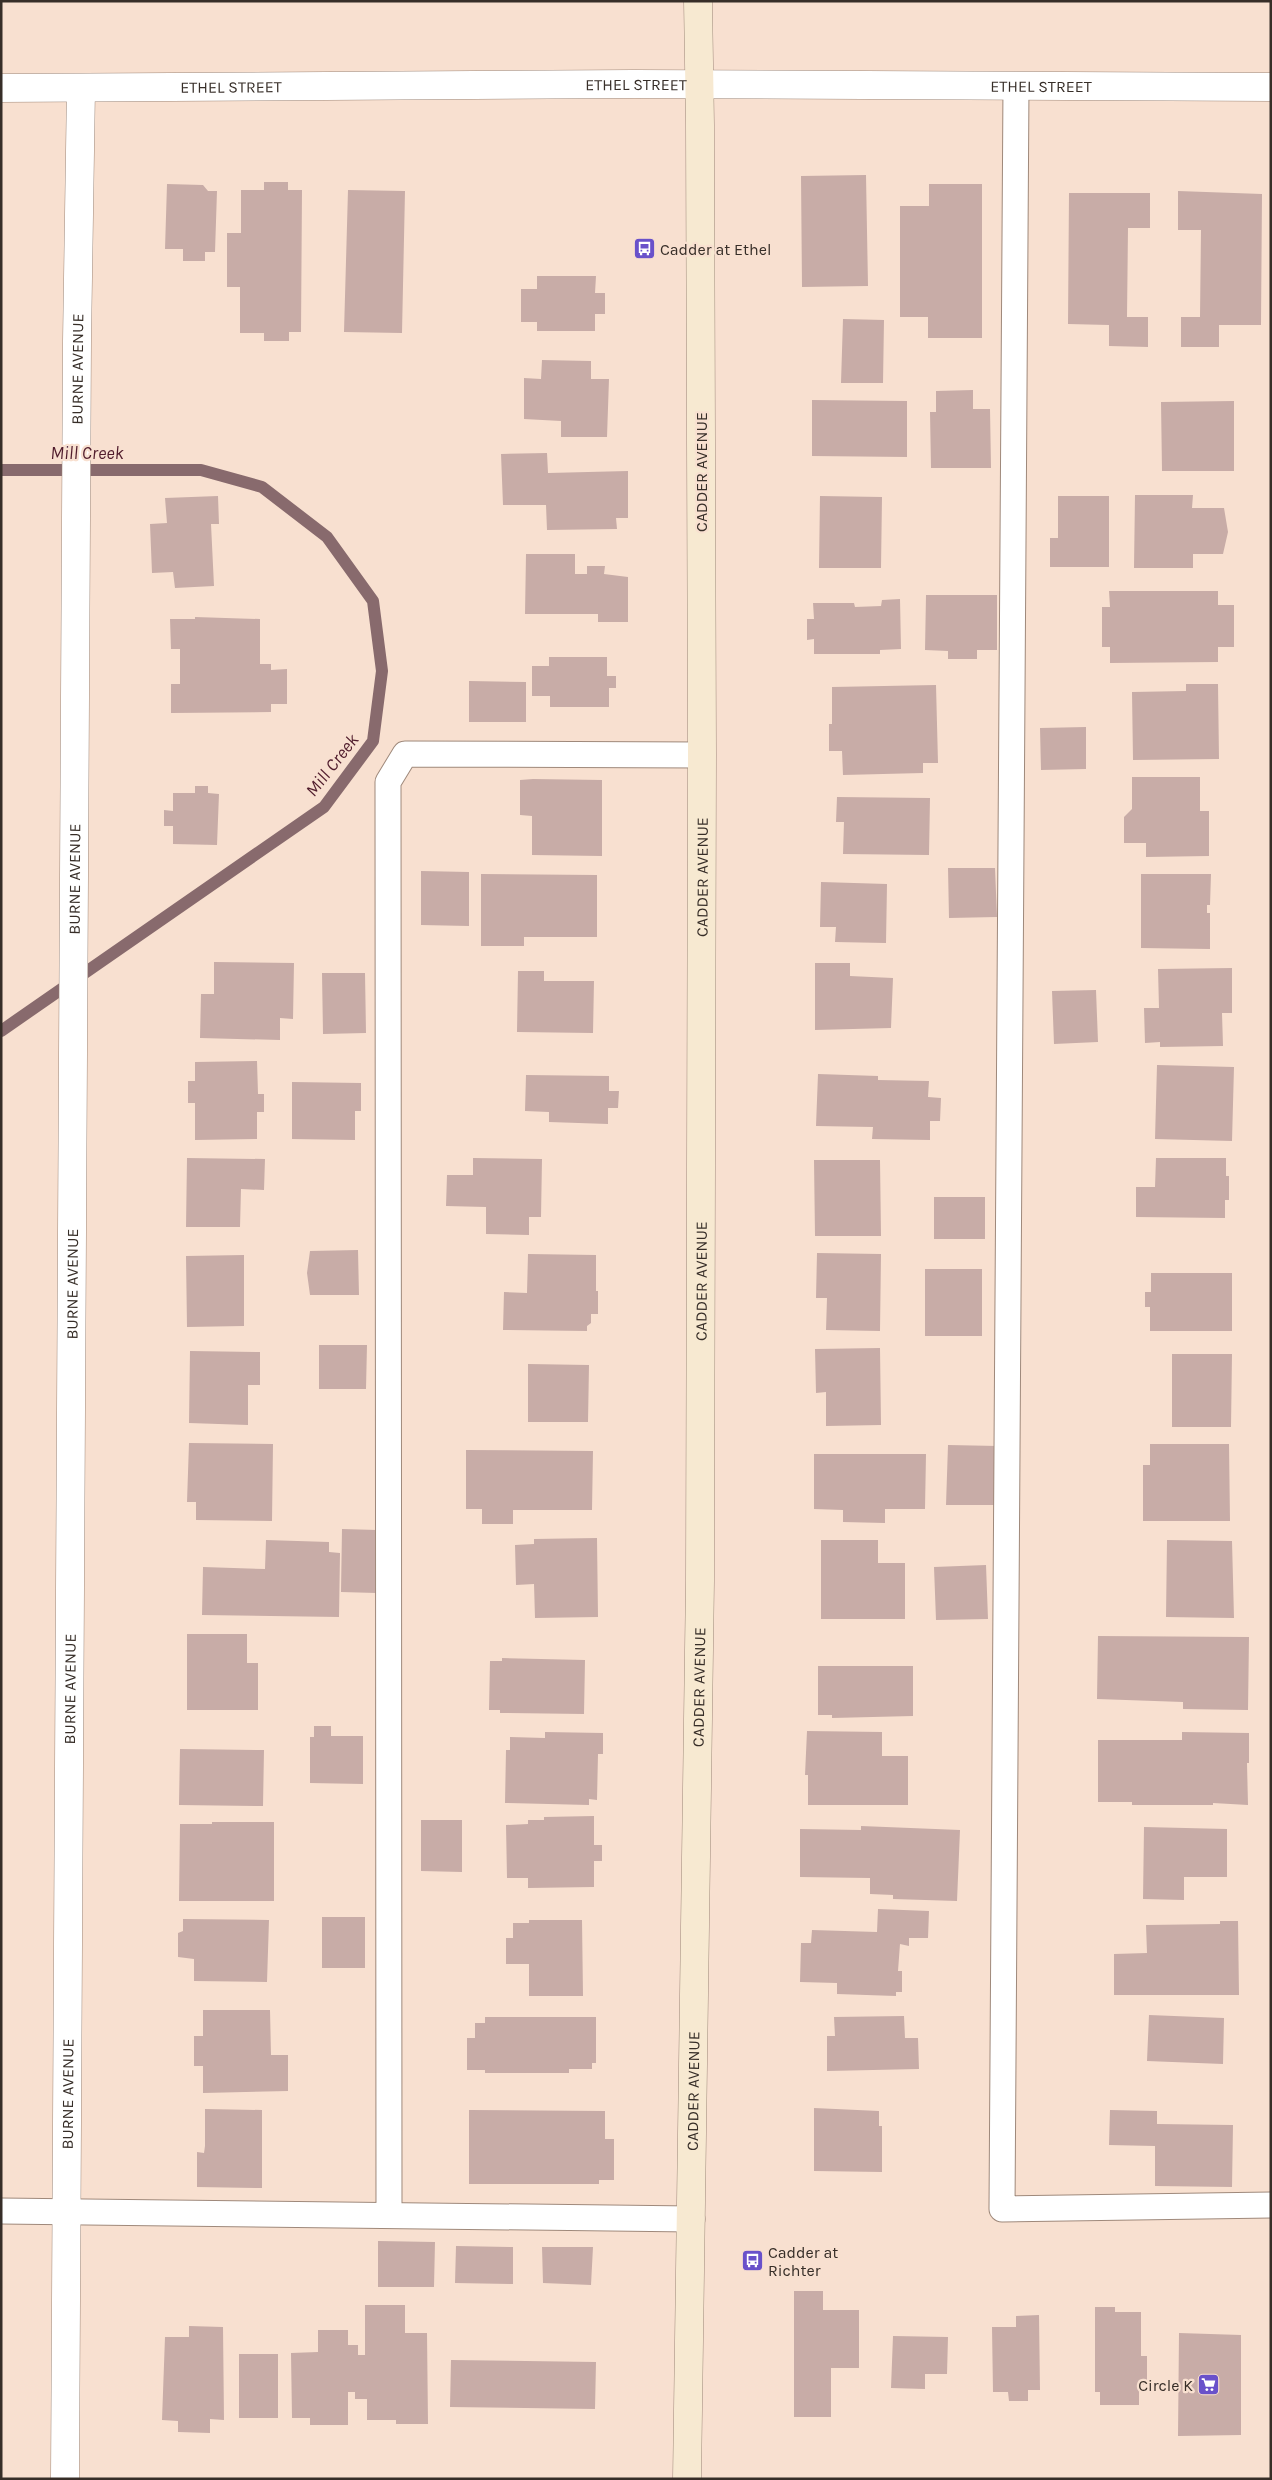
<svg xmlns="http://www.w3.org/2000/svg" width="1272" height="2480" viewBox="0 0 1272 2480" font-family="Karla,sans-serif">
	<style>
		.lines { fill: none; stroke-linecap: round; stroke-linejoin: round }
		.stream { stroke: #886a6d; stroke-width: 12 }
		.building { fill: #c8aca7 }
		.service-casing { stroke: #9f897b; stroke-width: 27 }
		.minor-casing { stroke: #9f897b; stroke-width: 29 }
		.tertiary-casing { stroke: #9f897b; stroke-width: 29 }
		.secondary-casing { stroke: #9f897b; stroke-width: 29 }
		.service { stroke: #fff; stroke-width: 25 }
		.minor { stroke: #fff; stroke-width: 28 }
		.tertiary { stroke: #fff; stroke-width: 28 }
		.secondary { stroke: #f7e9d1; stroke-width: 28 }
		.labels { text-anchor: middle; stroke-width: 4.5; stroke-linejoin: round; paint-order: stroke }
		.street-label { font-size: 16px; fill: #372e28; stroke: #f8e0d0 }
		.poi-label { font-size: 16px; fill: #372e28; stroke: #f8e0d0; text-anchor: start }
		.water-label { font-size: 18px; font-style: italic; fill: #501c2c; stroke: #f8e0d0 }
	</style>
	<rect width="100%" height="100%" fill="#f8e0d0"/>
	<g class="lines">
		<path class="stream" d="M 1,470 L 201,470 L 262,487 L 327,537 L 373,601 L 382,671 L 373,741 L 324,807 L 1,1031"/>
	</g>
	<path class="building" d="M 866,175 L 868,286 L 802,287 L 801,176 Z
		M 264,182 L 288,182 L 288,190 L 302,190 L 301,332 L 289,332 L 289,341 L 264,341 L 264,333 L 240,333 L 240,287 L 227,287 L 227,233 L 241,233 L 241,190 L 264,190 Z
		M 167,184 L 203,185 L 208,191 L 217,191 L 215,252 L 205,252 L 205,261 L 183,261 L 183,249 L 165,249 Z
		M 929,184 L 982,184 L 982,338 L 928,338 L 928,317 L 900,317 L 900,206 L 929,206 Z
		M 348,190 L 405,191 L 402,333 L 344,332 Z
		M 1178,191 L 1262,194 L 1261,325 L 1219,325 L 1219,347 L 1181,347 L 1181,317 L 1200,317 L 1201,230 L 1178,230 Z
		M 1069,193 L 1150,193 L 1150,228 L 1128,228 L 1127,317 L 1148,317 L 1148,347 L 1109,346 L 1109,325 L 1068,324 Z
		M 537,276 L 596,276 L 595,293 L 605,293 L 605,314 L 595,314 L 595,331 L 537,331 L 537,322 L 521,322 L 521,289 L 537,289 Z
		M 843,319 L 884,320 L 883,383 L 841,383 Z
		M 542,360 L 591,361 L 591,379 L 609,379 L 607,437 L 561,437 L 561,421 L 524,419 L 524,378 L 541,379 Z
		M 973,390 L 973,409 L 990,409 L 991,468 L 931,468 L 930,412 L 936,412 L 936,391 Z
		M 812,400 L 907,401 L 907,457 L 812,456 Z
		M 1234,401 L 1234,471 L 1162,471 L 1161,402 Z
		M 547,453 L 548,473 L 628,471 L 628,518 L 616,518 L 617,529 L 547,530 L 546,505 L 503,505 L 501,454 Z
		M 1135,495 L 1193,495 L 1192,508 L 1224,508 L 1228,532 L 1223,554 L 1193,554 L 1193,568 L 1134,568 Z
		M 218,496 L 219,524 L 211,524 L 214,586 L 175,588 L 173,572 L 152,573 L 150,524 L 167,523 L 165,498 Z
		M 820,496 L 882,497 L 881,568 L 819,568 Z
		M 1058,496 L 1109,496 L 1109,567 L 1050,567 L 1050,538 L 1058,538 Z
		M 526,554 L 575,554 L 575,574 L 587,574 L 587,566 L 605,566 L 604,574 L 628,577 L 628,622 L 598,622 L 598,614 L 525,614 Z
		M 1109,591 L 1218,591 L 1218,605 L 1234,605 L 1234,647 L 1218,647 L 1218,662 L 1110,663 L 1110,647 L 1102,647 L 1102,607 L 1110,607 Z
		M 926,595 L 997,595 L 997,650 L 977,650 L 977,659 L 948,659 L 948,651 L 925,650 Z
		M 900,599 L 901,649 L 880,650 L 880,654 L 814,654 L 814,639 L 807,640 L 807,619 L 814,619 L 813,603 L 854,603 L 855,607 L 881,606 L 882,600 Z
		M 195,617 L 260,619 L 260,664 L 271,664 L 271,670 L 287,669 L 287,704 L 271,704 L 271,712 L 171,713 L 171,684 L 180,684 L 180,649 L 171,649 L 170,619 L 195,619 Z
		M 549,657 L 607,657 L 607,676 L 616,676 L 616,688 L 609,688 L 609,707 L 550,707 L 550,696 L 532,696 L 532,666 L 549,666 Z
		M 469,681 L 526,682 L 526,722 L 469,722 Z
		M 1186,684 L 1218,684 L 1219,759 L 1133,760 L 1132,692 L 1186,691 Z
		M 936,685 L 938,763 L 923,763 L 923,773 L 843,775 L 842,751 L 829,751 L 829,724 L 832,724 L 832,687 Z
		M 1086,727 L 1086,769 L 1041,770 L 1040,728 Z
		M 1132,777 L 1200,777 L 1200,811 L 1209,811 L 1209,856 L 1146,857 L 1146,843 L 1124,843 L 1124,817 L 1132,809 Z
		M 533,779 L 602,780 L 602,856 L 532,855 L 532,816 L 520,815 L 520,780 Z
		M 195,786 L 208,786 L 208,793 L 219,794 L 217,845 L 173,844 L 173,826 L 164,826 L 164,810 L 173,811 L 173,793 L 195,793 Z
		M 837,797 L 930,798 L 929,855 L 843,854 L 844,822 L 836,822 Z
		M 948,868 L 995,868 L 997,917 L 949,918 Z
		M 421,871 L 469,872 L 469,926 L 421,925 Z
		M 481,874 L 597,875 L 597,937 L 524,937 L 524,946 L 481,946 Z
		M 1141,874 L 1211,874 L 1210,905 L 1207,905 L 1207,913 L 1210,913 L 1210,949 L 1141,948 Z
		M 821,882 L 887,884 L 886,943 L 835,942 L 836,927 L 820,927 Z
		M 214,962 L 294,963 L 293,1019 L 280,1018 L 280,1040 L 200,1038 L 201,994 L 214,994 Z
		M 815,963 L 850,963 L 850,976 L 893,978 L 891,1028 L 815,1030 Z
		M 1232,968 L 1232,1013 L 1222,1013 L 1223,1046 L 1160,1047 L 1160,1042 L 1145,1043 L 1144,1008 L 1159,1008 L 1158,969 Z
		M 518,971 L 544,971 L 544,981 L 594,981 L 593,1033 L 517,1032 Z
		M 322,973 L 365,973 L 366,1033 L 323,1034 Z
		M 1096,990 L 1098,1042 L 1054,1044 L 1052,991 Z
		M 257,1061 L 258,1094 L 264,1094 L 264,1112 L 257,1112 L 257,1139 L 195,1140 L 195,1103 L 188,1103 L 188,1081 L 195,1081 L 195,1062 Z
		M 1157,1065 L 1234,1067 L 1232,1141 L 1155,1139 Z
		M 818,1074 L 878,1076 L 878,1080 L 929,1081 L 928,1097 L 941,1098 L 940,1121 L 930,1121 L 930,1140 L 872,1139 L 873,1127 L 816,1126 Z
		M 526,1075 L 609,1076 L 609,1091 L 619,1091 L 618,1108 L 608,1108 L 608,1124 L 549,1122 L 549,1112 L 525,1111 Z
		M 292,1082 L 361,1083 L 361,1111 L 355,1111 L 355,1140 L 292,1139 Z
		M 187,1158 L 265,1159 L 264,1190 L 241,1189 L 240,1227 L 186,1227 Z
		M 473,1158 L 542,1159 L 541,1217 L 529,1217 L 529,1235 L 486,1234 L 486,1207 L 446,1206 L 447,1175 L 473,1175 Z
		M 1156,1158 L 1226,1158 L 1226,1176 L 1229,1176 L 1229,1200 L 1225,1200 L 1225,1218 L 1136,1217 L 1136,1187 L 1155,1187 Z
		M 814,1160 L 880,1160 L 881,1236 L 815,1236 Z
		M 934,1197 L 985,1197 L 985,1239 L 934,1239 Z
		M 358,1250 L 359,1295 L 310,1295 L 307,1273 L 310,1251 Z
		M 817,1253 L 881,1254 L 880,1331 L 826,1330 L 827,1298 L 816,1298 Z
		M 528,1254 L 596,1255 L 596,1291 L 598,1291 L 598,1314 L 591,1314 L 591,1323 L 587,1326 L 587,1331 L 503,1330 L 504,1292 L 527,1293 Z
		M 244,1255 L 244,1326 L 187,1327 L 186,1256 Z
		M 925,1269 L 982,1269 L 982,1336 L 925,1336 Z
		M 1151,1273 L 1232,1273 L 1232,1331 L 1150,1331 L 1150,1307 L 1145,1307 L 1145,1292 L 1151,1292 Z
		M 319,1345 L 367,1345 L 366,1389 L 319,1389 Z
		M 880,1348 L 881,1425 L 826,1426 L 826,1392 L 816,1393 L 815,1349 Z
		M 190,1351 L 260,1352 L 260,1385 L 248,1385 L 248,1425 L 189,1423 Z
		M 1172,1354 L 1232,1354 L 1231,1427 L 1172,1427 Z
		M 528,1364 L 589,1365 L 588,1422 L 528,1422 Z
		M 189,1443 L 273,1444 L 272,1521 L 196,1520 L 196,1502 L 187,1502 Z
		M 1150,1444 L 1229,1444 L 1230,1521 L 1143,1521 L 1143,1465 L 1150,1465 Z
		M 948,1445 L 998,1446 L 998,1505 L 946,1505 Z
		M 466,1450 L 593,1451 L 592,1510 L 513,1510 L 513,1524 L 482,1524 L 482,1509 L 466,1509 Z
		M 814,1454 L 926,1454 L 925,1509 L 885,1509 L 885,1523 L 843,1522 L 843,1510 L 814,1509 Z
		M 342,1529 L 377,1530 L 376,1593 L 341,1592 Z
		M 597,1538 L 598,1617 L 535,1618 L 534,1584 L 516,1585 L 515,1545 L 534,1544 L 534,1539 Z
		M 266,1540 L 329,1542 L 329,1552 L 340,1553 L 339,1617 L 202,1615 L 203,1567 L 265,1569 Z
		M 821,1540 L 878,1540 L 878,1563 L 905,1563 L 905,1619 L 821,1619 Z
		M 1167,1540 L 1232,1541 L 1234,1618 L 1166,1617 Z
		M 986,1565 L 988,1619 L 936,1620 L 934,1567 Z
		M 187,1634 L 247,1634 L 247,1663 L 258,1663 L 258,1710 L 187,1710 Z
		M 1098,1636 L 1249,1637 L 1248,1710 L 1183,1709 L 1183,1702 L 1097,1699 Z
		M 502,1658 L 585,1660 L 584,1714 L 500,1713 L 500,1710 L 489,1710 L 490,1661 L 502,1661 Z
		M 818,1666 L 913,1666 L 913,1716 L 832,1718 L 832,1715 L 818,1715 Z
		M 314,1726 L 331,1726 L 331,1736 L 363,1736 L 363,1784 L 310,1783 L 310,1737 L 314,1737 Z
		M 807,1731 L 882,1732 L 882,1756 L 908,1756 L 908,1805 L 808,1805 L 808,1775 L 805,1775 Z
		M 545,1732 L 603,1733 L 603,1754 L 598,1754 L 597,1800 L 589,1799 L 589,1805 L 505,1803 L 506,1750 L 510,1750 L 510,1737 L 545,1738 Z
		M 1182,1732 L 1249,1733 L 1249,1763 L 1247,1763 L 1248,1805 L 1213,1803 L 1213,1805 L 1132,1805 L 1132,1802 L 1098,1802 L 1098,1740 L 1182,1740 Z
		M 180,1749 L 264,1750 L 263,1806 L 179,1805 Z
		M 594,1816 L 594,1845 L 602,1845 L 602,1861 L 594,1861 L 594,1887 L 528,1888 L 528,1878 L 507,1878 L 506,1825 L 528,1824 L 528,1820 L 544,1820 L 544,1817 Z
		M 421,1820 L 462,1820 L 462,1872 L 421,1871 Z
		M 212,1822 L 274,1822 L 274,1901 L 179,1901 L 180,1824 L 212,1824 Z
		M 861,1826 L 960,1830 L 957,1901 L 893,1899 L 893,1895 L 870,1894 L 870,1878 L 800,1877 L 800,1829 L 861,1830 Z
		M 1144,1827 L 1227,1829 L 1227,1877 L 1184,1877 L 1184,1900 L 1143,1899 Z
		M 878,1909 L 929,1911 L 928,1938 L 909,1938 L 909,1946 L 900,1944 L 898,1971 L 902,1971 L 902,1992 L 896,1992 L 896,1996 L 837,1994 L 837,1983 L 800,1982 L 801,1943 L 811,1943 L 812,1930 L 877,1932 Z
		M 322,1917 L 365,1917 L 365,1968 L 322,1968 Z
		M 183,1919 L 269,1920 L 267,1982 L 194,1981 L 194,1959 L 178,1957 L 178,1933 L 183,1931 Z
		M 529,1920 L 582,1920 L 583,1996 L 529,1996 L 529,1964 L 506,1964 L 506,1938 L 513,1938 L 513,1923 L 529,1923 Z
		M 1220,1921 L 1238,1921 L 1239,1995 L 1114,1995 L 1114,1954 L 1147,1953 L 1146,1925 L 1220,1924 Z
		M 203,2010 L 270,2010 L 271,2055 L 288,2055 L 288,2091 L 203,2093 L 203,2066 L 194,2066 L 194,2036 L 203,2036 Z
		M 1149,2015 L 1224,2018 L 1223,2064 L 1147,2061 Z
		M 904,2016 L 905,2038 L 918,2038 L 919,2069 L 827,2071 L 827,2036 L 835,2036 L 834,2017 Z
		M 485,2017 L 596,2017 L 596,2063 L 592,2063 L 592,2069 L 569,2069 L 569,2073 L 485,2073 L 485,2070 L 467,2070 L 467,2038 L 475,2038 L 475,2023 L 485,2023 Z
		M 814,2108 L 879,2111 L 879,2126 L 882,2126 L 882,2172 L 814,2171 Z
		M 205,2109 L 262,2110 L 262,2188 L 197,2187 L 197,2152 L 204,2153 L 205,2146 Z
		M 469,2110 L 605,2111 L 605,2139 L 614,2139 L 614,2180 L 599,2180 L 599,2184 L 469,2184 Z
		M 1110,2110 L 1157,2111 L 1157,2124 L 1233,2125 L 1232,2187 L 1155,2186 L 1155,2146 L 1109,2145 Z
		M 378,2241 L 435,2242 L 434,2287 L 378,2287 Z
		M 456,2246 L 513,2247 L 513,2284 L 455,2283 Z
		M 542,2247 L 593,2247 L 591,2285 L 543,2283 Z
		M 794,2291 L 823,2291 L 823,2310 L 859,2310 L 859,2368 L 831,2368 L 831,2417 L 794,2417 Z
		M 365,2305 L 405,2305 L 405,2333 L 427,2333 L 428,2424 L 396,2424 L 396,2420 L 367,2420 L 367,2399 L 355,2399 L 355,2392 L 348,2392 L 348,2425 L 310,2425 L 310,2418 L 292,2418 L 291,2353 L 318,2352 L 318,2330 L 348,2330 L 348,2345 L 358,2345 L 358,2355 L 365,2355 Z
		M 1095,2307 L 1115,2307 L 1115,2312 L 1141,2312 L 1141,2356 L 1147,2356 L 1147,2385 L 1142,2385 L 1142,2390 L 1139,2390 L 1139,2405 L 1100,2405 L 1100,2392 L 1095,2392 Z
		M 1039,2315 L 1040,2390 L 1028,2390 L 1028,2401 L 1009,2401 L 1008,2392 L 993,2392 L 992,2327 L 1016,2327 L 1016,2316 Z
		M 189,2326 L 223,2327 L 224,2420 L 210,2419 L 210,2433 L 178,2432 L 178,2421 L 162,2420 L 165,2337 L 189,2337 Z
		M 1179,2333 L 1241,2335 L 1241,2435 L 1178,2436 Z
		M 893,2336 L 948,2337 L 947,2374 L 925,2374 L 925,2389 L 891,2388 Z
		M 239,2354 L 278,2354 L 278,2418 L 239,2418 Z
		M 451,2360 L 596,2362 L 595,2409 L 450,2407 Z"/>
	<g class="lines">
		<defs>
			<path id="service" d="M 1016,86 L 1002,2209 L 1271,2205
				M 1,2211 L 692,2219
				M 389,2215 L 388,782 L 405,754 L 702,755"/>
			<g id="minor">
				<path id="s1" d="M 65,2479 L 77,341 L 81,88"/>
			</g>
			<g id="tertiary">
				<path id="s2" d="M 1,88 L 634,84 L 1271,87"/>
			</g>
			<g id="secondary">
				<path id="s3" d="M 687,2479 L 700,1581 L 702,755 L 700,125 L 698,1"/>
			</g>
		</defs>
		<use href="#service" class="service-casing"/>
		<use href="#minor" class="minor-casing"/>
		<use href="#tertiary" class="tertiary-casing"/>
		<use href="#secondary" class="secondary-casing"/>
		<use href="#service" class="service"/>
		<use href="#minor" class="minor"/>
		<use href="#tertiary" class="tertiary"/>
		<use href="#secondary" class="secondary"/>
	</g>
	<defs>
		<symbol id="bus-square" viewBox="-11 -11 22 22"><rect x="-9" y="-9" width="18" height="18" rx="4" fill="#6951ca" stroke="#f8e0d0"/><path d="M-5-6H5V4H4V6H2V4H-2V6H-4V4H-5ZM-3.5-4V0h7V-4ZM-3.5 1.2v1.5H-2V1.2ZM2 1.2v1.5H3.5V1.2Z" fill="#fff"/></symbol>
		<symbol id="supermarket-square" viewBox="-11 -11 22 22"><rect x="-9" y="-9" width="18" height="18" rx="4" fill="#6951ca" stroke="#f8e0d0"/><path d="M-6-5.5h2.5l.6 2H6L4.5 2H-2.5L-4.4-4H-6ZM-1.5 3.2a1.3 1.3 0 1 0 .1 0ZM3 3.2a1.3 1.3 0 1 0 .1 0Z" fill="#fff"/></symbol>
	</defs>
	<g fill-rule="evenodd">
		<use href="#bus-square" x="632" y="236" width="25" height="25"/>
		<use href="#bus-square" x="740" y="2248" width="25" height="25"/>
		<use href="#supermarket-square" x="1196" y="2372" width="25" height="25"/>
	</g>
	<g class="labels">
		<g class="street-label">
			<text dy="6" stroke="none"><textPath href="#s2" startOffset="635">ETHEL STREET</textPath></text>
			<text dy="6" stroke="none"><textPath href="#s2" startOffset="1040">ETHEL STREET</textPath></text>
			<text dy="6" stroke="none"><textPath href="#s2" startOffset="230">ETHEL STREET</textPath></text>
			<text dy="6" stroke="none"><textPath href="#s1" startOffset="2110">BURNE AVENUE</textPath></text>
			<text transform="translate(701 472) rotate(-90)" y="6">CADDER AVENUE</text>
			<text dy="6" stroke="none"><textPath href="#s3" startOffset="1602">CADDER AVENUE</textPath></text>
			<text dy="6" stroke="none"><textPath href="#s1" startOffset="1600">BURNE AVENUE</textPath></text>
			<text dy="6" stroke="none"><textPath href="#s3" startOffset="1198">CADDER AVENUE</textPath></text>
			<text dy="6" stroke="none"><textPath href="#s1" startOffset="1195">BURNE AVENUE</textPath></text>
			<text dy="6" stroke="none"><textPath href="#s3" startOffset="792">CADDER AVENUE</textPath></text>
			<text dy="6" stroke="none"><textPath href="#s1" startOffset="790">BURNE AVENUE</textPath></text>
			<text dy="6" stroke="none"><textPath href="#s3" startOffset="388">CADDER AVENUE</textPath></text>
			<text dy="6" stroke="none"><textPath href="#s1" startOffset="385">BURNE AVENUE</textPath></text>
		</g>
		<g class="poi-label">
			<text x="660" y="255">Cadder at Ethel</text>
			<text x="768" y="2258">Cadder at<tspan x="768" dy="18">Richter</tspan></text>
			<text x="1193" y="2391" text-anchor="end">Circle K</text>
		</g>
		<g class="water-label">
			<text x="87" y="459">Mill Creek</text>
			<text transform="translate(332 765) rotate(-52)" y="6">Mill Creek</text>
		</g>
	</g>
	<rect width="1272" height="2480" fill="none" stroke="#372e28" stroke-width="5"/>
</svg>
